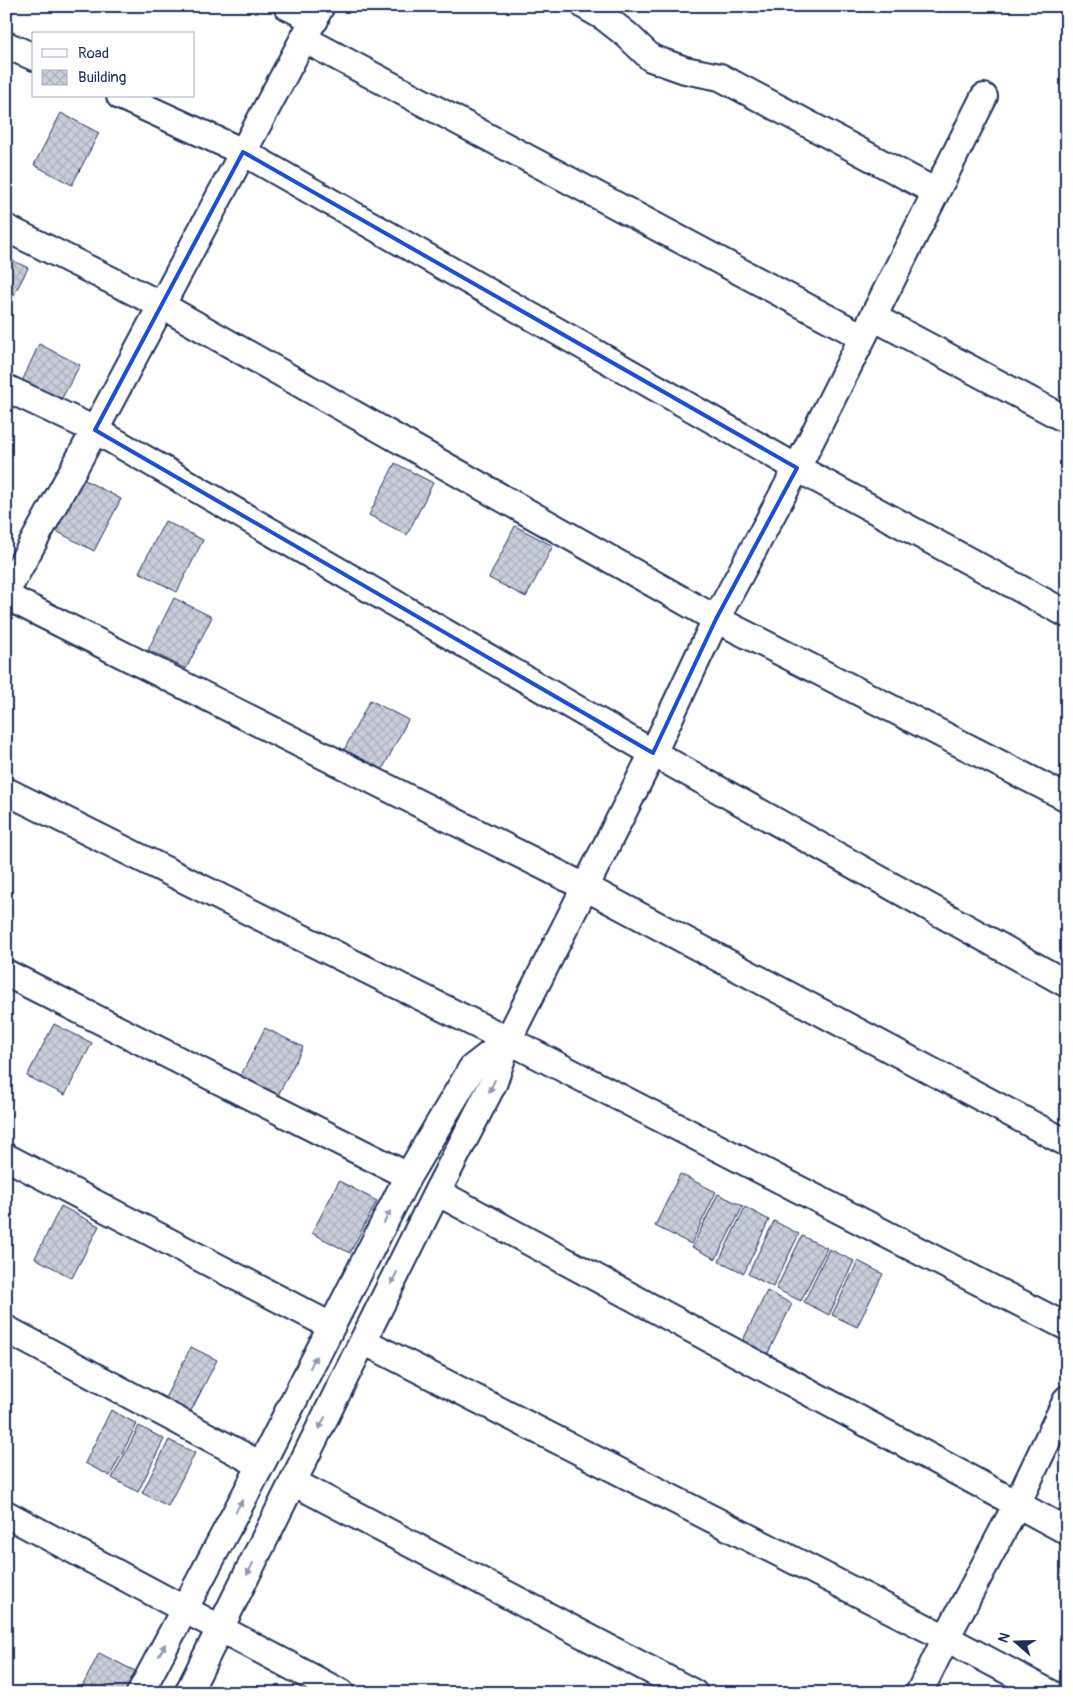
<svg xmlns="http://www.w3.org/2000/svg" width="1073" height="1699" viewBox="0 0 1073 1699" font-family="Pangolin,sans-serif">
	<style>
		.building { fill: url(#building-cross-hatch); stroke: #1b2f5e }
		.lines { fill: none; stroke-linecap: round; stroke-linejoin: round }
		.minor-casing { stroke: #1b2f5e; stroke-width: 30 }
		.minor { stroke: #fff; stroke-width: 26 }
		.oneway { fill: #8d97ae }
		.marked { fill: none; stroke: #1d4ed8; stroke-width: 4; stroke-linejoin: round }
	</style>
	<defs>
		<pattern id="building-cross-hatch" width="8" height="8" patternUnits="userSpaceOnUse" patternTransform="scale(1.25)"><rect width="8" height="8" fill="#caceda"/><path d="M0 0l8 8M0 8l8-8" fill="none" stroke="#adb1be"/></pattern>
	</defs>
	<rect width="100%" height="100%" fill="#fff"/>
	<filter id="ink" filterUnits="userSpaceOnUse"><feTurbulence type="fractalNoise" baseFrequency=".02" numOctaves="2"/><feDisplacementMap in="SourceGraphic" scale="10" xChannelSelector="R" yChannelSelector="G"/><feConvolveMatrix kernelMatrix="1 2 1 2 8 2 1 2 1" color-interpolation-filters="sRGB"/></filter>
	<g filter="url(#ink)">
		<path class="building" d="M 61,113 L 99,133 L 72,185 L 34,165 Z
			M 6,257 L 28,268 L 6,310 Z
			M 39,344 L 80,365 L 57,407 L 19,388 Z
			M 395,463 L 433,483 L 407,535 L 369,515 Z
			M 83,479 L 121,499 L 94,551 L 56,531 Z
			M 165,521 L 203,540 L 177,592 L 139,572 Z
			M 515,526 L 553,546 L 526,597 L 489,578 Z
			M 174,598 L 212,617 L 186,669 L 148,650 Z
			M 370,700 L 408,720 L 381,772 L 343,752 Z
			M 54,1024 L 92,1043 L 65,1095 L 27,1076 Z
			M 265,1028 L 303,1047 L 276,1099 L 239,1079 Z
			M 680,1174 L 716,1192 L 691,1244 L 655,1226 Z
			M 339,1181 L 377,1201 L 350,1253 L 312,1233 Z
			M 718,1194 L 743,1206 L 716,1259 L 692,1247 Z
			M 61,1206 L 99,1226 L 72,1278 L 35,1258 Z
			M 745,1207 L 769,1220 L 744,1273 L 719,1261 Z
			M 774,1221 L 799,1234 L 773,1287 L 748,1274 Z
			M 802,1236 L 827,1248 L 801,1301 L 776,1289 Z
			M 829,1249 L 854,1261 L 829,1315 L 804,1302 Z
			M 858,1261 L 883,1274 L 857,1327 L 832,1315 Z
			M 767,1291 L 792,1304 L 766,1357 L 741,1344 Z
			M 191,1347 L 217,1360 L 190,1413 L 164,1400 Z
			M 111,1410 L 137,1424 L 110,1476 L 85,1463 Z
			M 139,1426 L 164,1439 L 138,1492 L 112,1478 Z
			M 169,1440 L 195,1453 L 168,1506 L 142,1493 Z
			M 99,1653 L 137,1672 L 126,1693 L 79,1693 Z"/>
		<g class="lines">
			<defs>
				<path id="minor" d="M 287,6 L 315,20
					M 585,6 L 604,17 L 627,35 L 651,58 L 685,70 L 720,77 L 936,192
					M 304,39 L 863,337
					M 6,45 L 34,57
					M 120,96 L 243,152 L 797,468 L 1067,614
					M 6,228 L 161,305 L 716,619 L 1067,798
					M 873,317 L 1067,420
					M 6,388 L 95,430 L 653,753 L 1067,984
					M 6,592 L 95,430 L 321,6
					M 6,596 L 585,887 L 1067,1143
					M 6,791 L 508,1040 L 1067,1327
					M 6,973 L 408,1176
					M 6,1157 L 331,1326
					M 437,1192 L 1067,1531
					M 6,1329 L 261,1465
					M 363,1341 L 946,1638 L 1050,1693
					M 293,1482 L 694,1693
					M 6,1514 L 341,1693
					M 140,1693 L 261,1465 L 408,1176 L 472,1068 L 508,1040
					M 188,1693 L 437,1192 L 494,1082 L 508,1040 L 653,753 L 716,619 L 797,468 L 984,97
					M 919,1693 L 946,1638 L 1017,1504 L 1067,1399"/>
			</defs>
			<use href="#minor" class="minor-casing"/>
			<use href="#minor" class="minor"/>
		</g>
		<defs><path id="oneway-solid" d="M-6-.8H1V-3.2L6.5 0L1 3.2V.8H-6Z" transform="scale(1.25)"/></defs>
		<g class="oneway">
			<use href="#oneway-solid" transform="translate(492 1086) rotate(115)"/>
			<use href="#oneway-solid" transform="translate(387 1217) rotate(-63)"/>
			<use href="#oneway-solid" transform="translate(394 1278) rotate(116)"/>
			<use href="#oneway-solid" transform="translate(313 1362) rotate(-63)"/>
			<use href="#oneway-solid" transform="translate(322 1423) rotate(116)"/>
			<use href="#oneway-solid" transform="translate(239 1506) rotate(-62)"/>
			<use href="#oneway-solid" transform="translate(250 1569) rotate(117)"/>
			<use href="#oneway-solid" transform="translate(162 1650) rotate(-62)"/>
		</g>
	</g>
	<path class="marked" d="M 243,152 L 797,468 L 716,619 L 653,753 L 95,430 Z"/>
	<rect width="1073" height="1699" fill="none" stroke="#fff" stroke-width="25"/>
	<rect x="12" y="12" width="1048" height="1674" fill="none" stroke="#1b2f5e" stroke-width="2" filter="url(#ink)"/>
	<rect x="32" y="32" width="162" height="65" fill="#ffffff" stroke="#a4acbf"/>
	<rect x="42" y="49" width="25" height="8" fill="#ffffff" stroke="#a4acbf"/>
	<text x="78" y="58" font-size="15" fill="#1b2f5e">Road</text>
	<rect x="42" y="70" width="25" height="15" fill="url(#building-cross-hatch)" stroke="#a4acbf"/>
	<text x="78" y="82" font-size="15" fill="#1b2f5e">Building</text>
	<g transform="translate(1016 1642) rotate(290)" stroke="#ffffff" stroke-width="4" paint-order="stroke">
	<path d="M0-4L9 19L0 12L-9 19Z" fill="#1b2f5e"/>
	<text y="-8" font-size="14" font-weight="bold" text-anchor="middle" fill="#1b2f5e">N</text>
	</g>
</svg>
